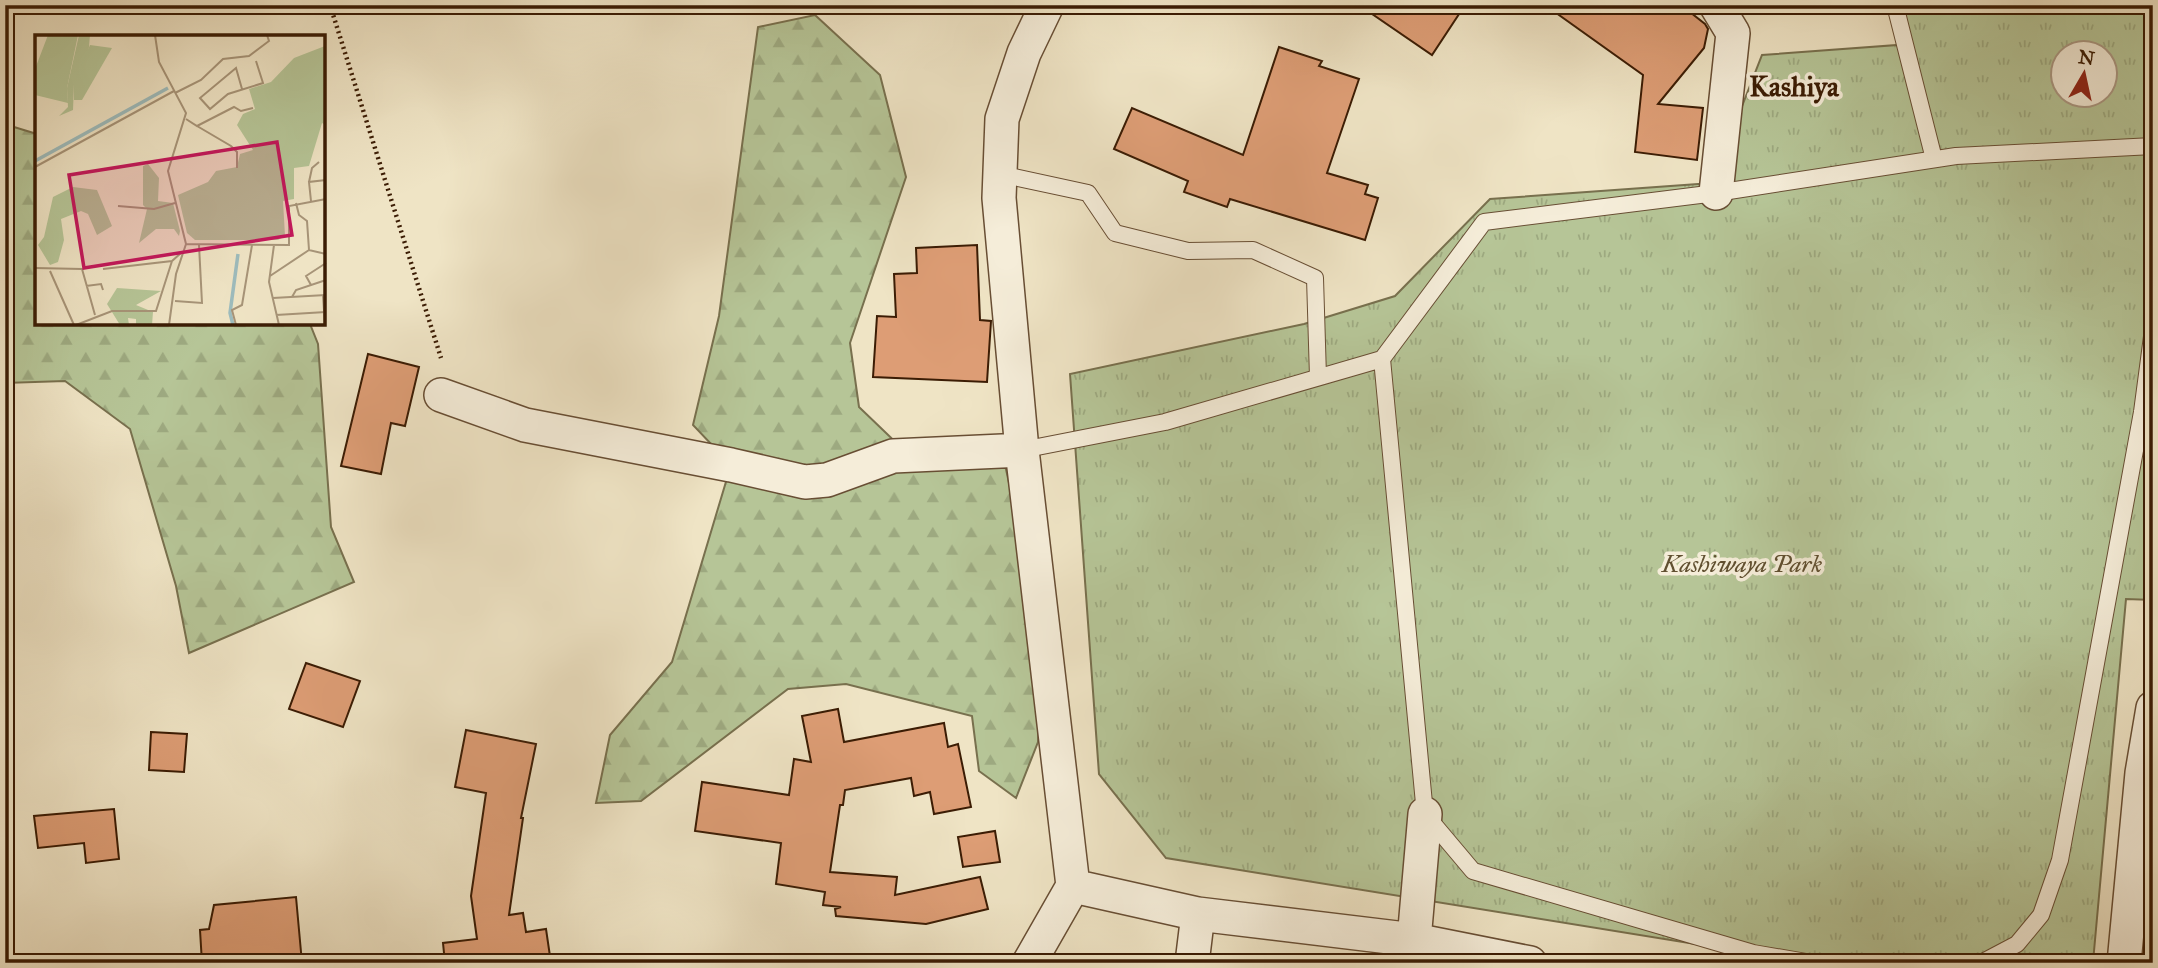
<svg xmlns="http://www.w3.org/2000/svg" width="2158" height="968" viewBox="0 0 2158 968" font-family="'IM FELL Great Primer',serif">
	<style>
		.forest { fill: url(#forest-firs); stroke: #78704e; stroke-width: 2 }
		.park { fill: url(#park-tufts); stroke: #78704e; stroke-width: 2; fill-rule: evenodd }
		.building { fill: #dd9d75; stroke: #3b1c04; stroke-width: 2 }
		.lines { fill: none; stroke-linecap: round; stroke-linejoin: round }
		.service-casing { stroke: #684e34; stroke-width: 18 }
		.minor-casing { stroke: #684e34; stroke-width: 36 }
		.path { stroke: #3b1c04; stroke-width: 4.5; stroke-dasharray: 2 3.5; stroke-linecap: butt }
		.service { stroke: #f5edd9; stroke-width: 16 }
		.minor { stroke: #f5edd9; stroke-width: 33 }
		.labels { text-anchor: middle; stroke-width: 7; stroke-linejoin: round; paint-order: stroke }
		.park-label { font-size: 24px; font-style: italic; fill: #604f30; stroke: #f5edd9 }
		.quarter-label { font-size: 28px; font-weight: bold; fill: #3b1c04; stroke: #f5edd9 }
		.inset-river { fill: none; stroke: #9dbcbd; stroke-width: 3.5 }
		.inset-road { fill: none; stroke: #a79478; stroke-width: 2 }
		.view { fill: #c2185b; fill-opacity: 0.15; stroke: #c2185b; stroke-width: 3.5 }
		.inset-edge { fill: none; stroke: #3b1c04; stroke-width: 3.5 }
	</style>
	<defs>
		<pattern id="forest-firs" width="22" height="20" patternUnits="userSpaceOnUse" patternTransform="scale(1.75)"><rect width="22" height="20" fill="#b6c597"/><path d="M5 1l3.5 6h-7zM16 11l3.5 6h-7z" fill="#9da980"/></pattern>
		<pattern id="park-tufts" width="24" height="20" patternUnits="userSpaceOnUse" patternTransform="scale(1.75)"><rect width="24" height="20" fill="#b6c597"/><path d="M3 7l-1-3M5 7V3M7 7l1-3M15 17l-1-3M17 17v-4M19 17l1-3" fill="none" stroke="#9da980"/></pattern>
	</defs>
	<rect width="100%" height="100%" fill="#efe4c5"/>
	<filter id="stains"><feTurbulence type="fractalNoise" baseFrequency=".00286" numOctaves="4"/><feColorMatrix values="0 0 0 0 .2 0 0 0 0 .09 0 0 0 0 .02 0 0 0 .5 -.17"/></filter>
	<radialGradient id="worn" r=".72"><stop offset=".6" stop-color="#630" stop-opacity="0"/><stop offset="1" stop-color="#630" stop-opacity=".3"/></radialGradient>
	<path class="forest" d="M 815,15 L 880,75 L 906,177 L 850,343 L 859,407 L 910,456 L 1002,451 L 1043,638 L 1038,742 L 1016,798 L 979,771 L 972,716 L 846,684 L 788,689 L 641,801 L 596,803 L 610,735 L 672,662 L 731,465 L 693,425 L 719,316 L 758,27 Z
		M 14,127 L 37,134 L 37,324 L 310,324 L 318,344 L 331,527 L 354,582 L 189,653 L 176,586 L 130,429 L 65,381 L 5,383 L 5,130 Z"/>
	<path class="park" d="M 1892,5 L 2153,5 L 2153,600 L 2126,599 L 2093,962 L 1812,963 L 1166,858 L 1099,774 L 1070,374 L 1304,324 L 1395,296 L 1490,199 L 1712,183 L 1762,55 L 1910,44 ZM 2064,52 L 2106,52 L 2106,94 L 2064,94 Z"/>
	<path class="building" d="M 1359,5 L 1465,5 L 1432,55 Z
		M 1545,5 L 1681,5 L 1705,24 L 1708,29 L 1704,48 L 1658,104 L 1703,108 L 1697,160 L 1635,152 L 1643,75 Z
		M 1279,47 L 1322,61 L 1319,66 L 1359,79 L 1327,173 L 1368,185 L 1365,194 L 1378,198 L 1365,240 L 1230,199 L 1227,207 L 1184,192 L 1188,181 L 1114,149 L 1132,108 L 1243,155 Z
		M 977,245 L 980,320 L 991,321 L 987,382 L 873,377 L 877,316 L 896,317 L 894,274 L 917,273 L 916,248 Z
		M 368,354 L 419,367 L 405,426 L 391,423 L 381,474 L 341,466 Z
		M 306,663 L 360,681 L 343,727 L 289,709 Z
		M 838,709 L 844,742 L 944,723 L 948,747 L 958,744 L 971,807 L 934,814 L 930,792 L 914,796 L 911,778 L 845,790 L 843,805 L 840,805 L 830,872 L 897,877 L 895,895 L 980,877 L 988,909 L 926,924 L 836,916 L 835,909 L 841,907 L 823,905 L 825,892 L 776,884 L 781,843 L 695,831 L 702,782 L 789,795 L 794,759 L 811,762 L 802,716 Z
		M 466,730 L 536,744 L 521,818 L 523,818 L 509,915 L 523,913 L 526,932 L 546,929 L 551,963 L 445,963 L 443,943 L 477,939 L 471,896 L 486,793 L 455,787 Z
		M 151,732 L 187,734 L 184,772 L 149,770 Z
		M 114,809 L 119,859 L 86,863 L 84,843 L 38,848 L 34,816 Z
		M 995,831 L 1000,862 L 963,867 L 958,837 Z
		M 296,897 L 302,963 L 202,963 L 200,930 L 209,929 L 214,905 Z"/>
	<g class="lines">
		<defs>
			<path id="service" d="M 1895,5 L 1934,159
				M 1000,174 L 1088,193 L 1115,233 L 1188,251 L 1253,250 L 1315,278 L 1318,377
				M 1382,359 L 1425,814 L 1473,871 L 1753,953 L 1812,963
				M 1022,450 L 1165,422 L 1382,359 L 1484,222 L 1716,193 L 1956,156 L 2153,146
				M 1981,963 L 2017,944 L 2041,915 L 2060,860 L 2142,412 L 2153,329"/>
			<path id="minor" d="M 1716,193 L 1733,33 L 1716,5
				M 441,395 L 525,425 L 731,465 L 805,482 L 827,480 L 893,456 L 1022,450
				M 1073,886 L 1198,914 L 1414,940 L 1530,963
				M 1414,940 L 1425,814
				M 1029,963 L 1073,886 L 1022,450 L 999,198 L 1002,119 L 1024,53 L 1047,5
				M 1192,963 L 1198,914
				M 2124,963 L 2142,773 L 2153,708"/>
		</defs>
		<use href="#service" class="service-casing"/>
		<use href="#minor" class="minor-casing"/>
		<path class="path" d="M 330,5 L 441,358"/>
		<use href="#service" class="service"/>
		<use href="#minor" class="minor"/>
	</g>
	<g class="labels">
		<g class="park-label">
			<text x="1742" y="572">Kashiwaya Park</text>
		</g>
		<g class="quarter-label">
			<text x="1794" y="96">Kashiya</text>
		</g>
	</g>
	<g transform="translate(35 35)">
		<rect width="290" height="290" fill="#efe4c5"/>
		<path d="M 13,0 L 43,0 L 32,53 L 33,68 L 0,60 L 0,34 Z" fill="#b6c597"/>
		<path d="M 44,0 L 55,0 L 53,23 L 39,49 L 38,75 L 24,81 L 33,72 L 32,53 ZM 113,129 L 124,143 L 123,166 L 138,168 L 145,196 L 144,201 L 139,194 L 121,194 L 104,208 L 112,174 L 108,170 L 108,131 ZM 38,152 L 62,155 L 77,191 L 62,200 L 53,179 L 46,176 L 26,184 L 29,205 L 23,227 L 15,230 L 3,210 L 9,202 L 18,162 ZM 82,253 L 126,256 L 101,270 L 118,277 L 117,290 L 101,290 L 101,284 L 93,283 L 94,290 L 85,290 L 72,269 Z" fill="#b6c597"/>
		<path d="M 55,10 L 77,13 L 47,65 L 39,65 L 39,48 Z" fill="#b6c597"/>
		<path d="M 290,11 L 290,90 L 287,88 L 274,131 L 259,133 L 259,164 L 248,166 L 250,201 L 243,205 L 160,205 L 152,198 L 143,160 L 173,147 L 181,136 L 202,132 L 205,119 L 218,115 L 202,90 L 208,79 L 220,74 L 214,54 L 236,47 L 259,23 Z" fill="#b6c597"/>
		<path class="inset-river" d="M 0,126 L 133,53M 198,290 L 195,278 L 203,219"/>
		<path class="inset-road" d="M 120,0 L 124,27 L 151,78 L 133,136 L 151,209 L 141,239 L 134,290M 207,54 L 201,33 L 165,63 L 175,74 L 193,59 L 228,48 L 221,26M 140,58 L 166,45 L 188,24 L 214,21 L 234,6 L 232,0M 151,84 L 162,91 L 199,72 L 206,76 L 218,73M 162,91 L 196,111 L 202,117 L 202,133M 0,132 L 139,56M 274,147 L 277,133 L 284,127M 276,166 L 274,147 L 291,145M 261,168 L 264,180 L 272,186 L 274,215M 83,171 L 119,174 L 140,168M 151,209 L 254,210 L 254,171 L 291,164M 239,210 L 234,247 L 244,290M 0,233 L 47,234 L 60,280M 68,234 L 137,226 L 146,218M 15,236 L 39,290M 235,241 L 274,215 L 291,219M 276,250 L 271,241 L 291,228M 51,251 L 66,249 L 68,255M 288,261 L 290,290M 257,262 L 261,255 L 291,245M 238,263 L 291,260M 140,266 L 167,268 L 164,210M 241,280 L 291,277M 41,290 L 77,276 L 121,276 L 137,226M 201,290 L 197,275 L 207,270 L 217,210"/>
		<path class="view" d="M 242,107 L 257,200 L 49,233 L 34,140 Z"/>
		<rect width="290" height="290" class="inset-edge"/>
	</g>
	<rect width="2158" height="968" fill="none" stroke="#efe4c5" stroke-width="28"/>
	<rect x="7" y="7" width="2144" height="954" fill="none" stroke="#3b1c04" stroke-width="3.5"/>
	<rect x="14" y="14" width="2130" height="940" fill="none" stroke="#3b1c04" stroke-width="2"/>
	<g transform="translate(2084 74) rotate(9)"><circle r="33" fill="#f5edd9" stroke="#ab9984" stroke-width="2"/>
	<path d="M0-5L12 26L0 18L-12 26Z" fill="#8f2418"/>
	<text y="-10" font-size="19" font-weight="bold" text-anchor="middle" fill="#3b1c04">N</text>
	</g>
	<rect width="100%" height="100%" filter="url(#stains)"/>
	<rect width="100%" height="100%" fill="url(#worn)"/>
</svg>
